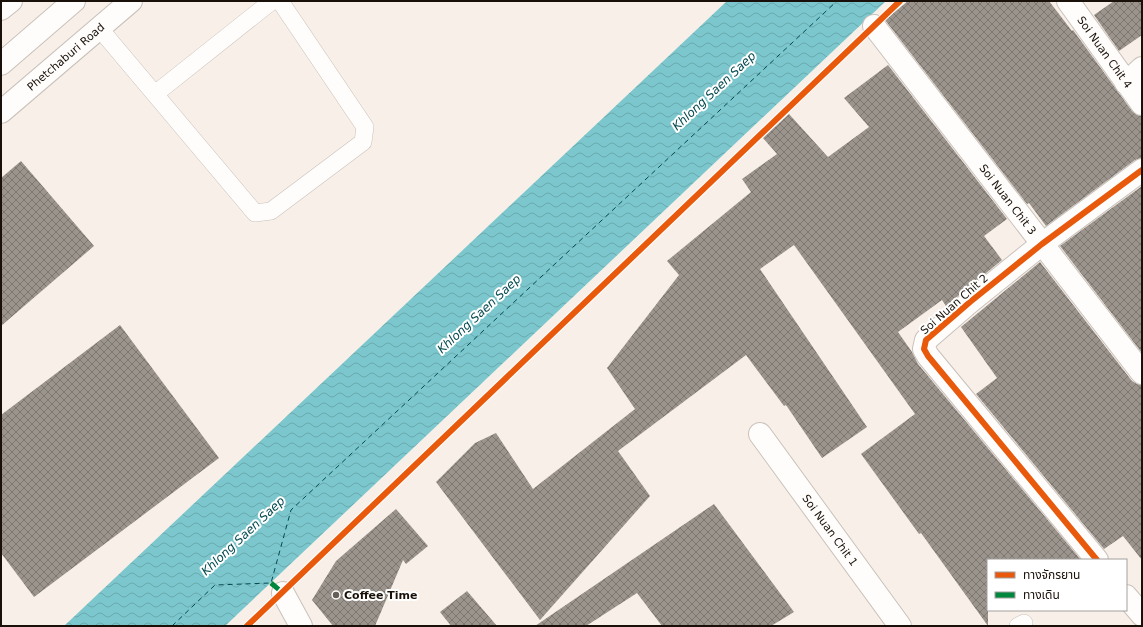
<svg xmlns="http://www.w3.org/2000/svg" width="1143" height="627" viewBox="0 0 1143 627" font-family="'DejaVu Sans','Noto Sans Thai',sans-serif">
	<style>
		.water { fill: url(#water-waves) }
		.lines { fill: none; stroke-linecap: round; stroke-linejoin: round }
		.ferry { stroke: #044a51; stroke-width: 1; stroke-dasharray: 5 4; stroke-linecap: butt }
		.building { fill: url(#building-cross-hatch) }
		.service-casing { stroke: #c9c1ba; stroke-width: 18 }
		.minor-casing { stroke: #c9c1ba; stroke-width: 24 }
		.primary-casing { stroke: #c9c1ba; stroke-width: 24 }
		.service { stroke: #fefdfc; stroke-width: 17 }
		.minor { stroke: #fefdfc; stroke-width: 22 }
		.primary { stroke: #fefdfc; stroke-width: 22 }
		.quiet { stroke: #00873e; stroke-width: 5; stroke-dasharray: 10 5; stroke-linecap: butt }
		.cycleway-casing { stroke: #fff; stroke-width: 8 }
		.cycleway { stroke: #e8590c; stroke-width: 6 }
		.poi-dot { fill: #675f57; stroke: #fff; stroke-width: 1.5 }
		.labels { text-anchor: middle; stroke-width: 4; stroke-linejoin: round; paint-order: stroke }
		.street-label { font-size: 11px; fill: #191109; stroke: #fff }
		.poi-label { font-size: 11px; font-weight: bold; fill: #191109; stroke: #fff; text-anchor: start }
		.water-label { font-size: 12px; font-style: italic; fill: #044a51; stroke: #fff }
	</style>
	<defs>
		<pattern id="water-waves" width="16" height="10" patternUnits="userSpaceOnUse"><rect width="16" height="10" fill="#7bc7cd"/><path d="M0 5q4-4 8 0t8 0" fill="none" stroke="#6aaaaf"/></pattern>
		<pattern id="building-cross-hatch" width="8" height="8" patternUnits="userSpaceOnUse"><rect width="8" height="8" fill="#9b948c"/><path d="M0 0l8 8M0 8l8-8" fill="none" stroke="#7e7771"/></pattern>
	</defs>
	<rect width="100%" height="100%" fill="#f8f0e8"/>
	<path class="water" d="M 727,1 L 886,1 L 225,626 L 64,626 Z"/>
	<g class="lines">
		<path class="ferry" d="M 172,626 L 215,585 L 271,583 L 291,510 L 837,1"/>
	</g>
	<path class="building" d="M 908,1 L 1049,1 L 1072,31 L 1073,30 L 1132,111 L 1137,115 L 1142,116 L 1142,158 L 1135,160 L 1046,226 L 1029,203 L 1027,204 L 885,20 Z
		M 1114,1 L 1142,1 L 1142,35 L 1119,51 L 1094,15 Z
		M 888,65 L 1007,219 L 984,236 L 1002,260 L 946,306 L 942,300 L 898,332 L 912,352 L 918,364 L 1081,560 L 988,560 L 988,626 L 921,533 L 919,534 L 861,454 L 915,414 L 794,245 L 760,269 L 867,427 L 822,458 L 786,405 L 784,406 L 746,355 L 618,451 L 650,496 L 540,620 L 436,482 L 475,443 L 496,433 L 533,489 L 635,409 L 607,368 L 679,275 L 667,261 L 751,192 L 742,179 L 777,154 L 763,138 L 789,114 L 828,157 L 869,127 L 844,98 Z
		M 21,161 L 94,246 L 1,326 L 1,178 Z
		M 1142,186 L 1142,353 L 1060,246 Z
		M 1040,262 L 1132,381 L 1137,384 L 1142,385 L 1142,560 L 1123,536 L 1104,549 L 976,394 L 997,378 L 961,327 Z
		M 120,325 L 219,458 L 34,597 L 1,553 L 1,415 Z
		M 714,504 L 794,612 L 771,626 L 662,626 L 637,593 L 586,626 L 535,626 Z
		M 396,509 L 428,546 L 406,564 L 403,560 L 375,626 L 333,626 L 312,600 L 336,561 Z
		M 467,591 L 497,626 L 451,626 L 440,612 Z"/>
	<g class="lines">
		<defs>
			<path id="service" d="M 100,29 L 255,213 L 271,211 L 363,142 L 365,127 L 280,1
				M 155,94 L 272,1
				M 1018,626 L 1024,623"/>
			<g id="minor">
				<path id="s1" d="M 1068,1 L 1142,104"/>
				<path id="s2" d="M 874,26 L 1142,373"/>
				<path d="M 1126,83 L 1142,68"/>
				<path id="s3" d="M 760,434 L 900,626"/>
				<path d="M 1097,560 L 928,356 L 924,349 L 926,340 L 970,302 L 1042,244 L 1142,170"/>
				<path d="M 283,593 L 301,626"/>
				<path d="M 1126,596 L 1142,615"/>
			</g>
			<g id="primary">
				<path d="M 1,9 L 11,1"/>
				<path d="M 1,64 L 74,1"/>
				<path id="s4" d="M 1,112 L 131,1"/>
			</g>
		</defs>
		<use href="#service" class="service-casing"/>
		<use href="#minor" class="minor-casing"/>
		<use href="#primary" class="primary-casing"/>
		<use href="#service" class="service"/>
		<use href="#minor" class="minor"/>
		<use href="#primary" class="primary"/>
		<path class="quiet" d="M 271,583 L 283,593"/>
		<defs>
			<path id="cycleway" d="M 1097,560 L 928,356 L 924,349 L 926,340 L 970,302 L 1042,244 L 1142,170
				M 247,626 L 900,1"/>
		</defs>
		<use href="#cycleway" class="cycleway-casing"/>
		<use href="#cycleway" class="cycleway"/>
	</g>
	<circle class="poi-dot" cx="336" cy="595" r="4"/>
	<g class="labels">
		<g class="street-label">
			<text dy="4" stroke="none"><textPath href="#s1" startOffset="63">Soi Nuan Chit 4</textPath></text>
			<text dy="4" stroke="none"><textPath href="#s4" startOffset="85">Phetchaburi Road</textPath></text>
			<text dy="4" stroke="none"><textPath href="#s2" startOffset="219">Soi Nuan Chit 3</textPath></text>
			<text transform="translate(954 304) rotate(-41)" y="4">Soi Nuan Chit 2</text>
			<text dy="4" stroke="none"><textPath href="#s3" startOffset="119">Soi Nuan Chit 1</textPath></text>
		</g>
		<g class="poi-label">
			<text x="344" y="599">Coffee Time</text>
		</g>
		<g class="water-label">
			<text transform="translate(714 91) rotate(-43)" y="4">Khlong Saen Saep</text>
			<text transform="translate(479 314) rotate(-43)" y="4">Khlong Saen Saep</text>
			<text transform="translate(243 536) rotate(-43)" y="4">Khlong Saen Saep</text>
		</g>
	</g>
	<rect width="1143" height="627" fill="none" stroke="#191109" stroke-width="4"/>
	<rect x="987" y="559" width="140" height="52" fill="#ffffff" stroke="#a3a09d"/>
	<rect x="995" y="572" width="20" height="6" fill="#e8590c" stroke="#a3a09d"/>
	<text x="1023" y="579" font-size="12" fill="#191109">ทางจักรยาน</text>
	<rect x="995" y="592" width="20" height="6" fill="#00873e" stroke="#a3a09d"/>
	<text x="1023" y="599" font-size="12" fill="#191109">ทางเดิน</text>
</svg>
